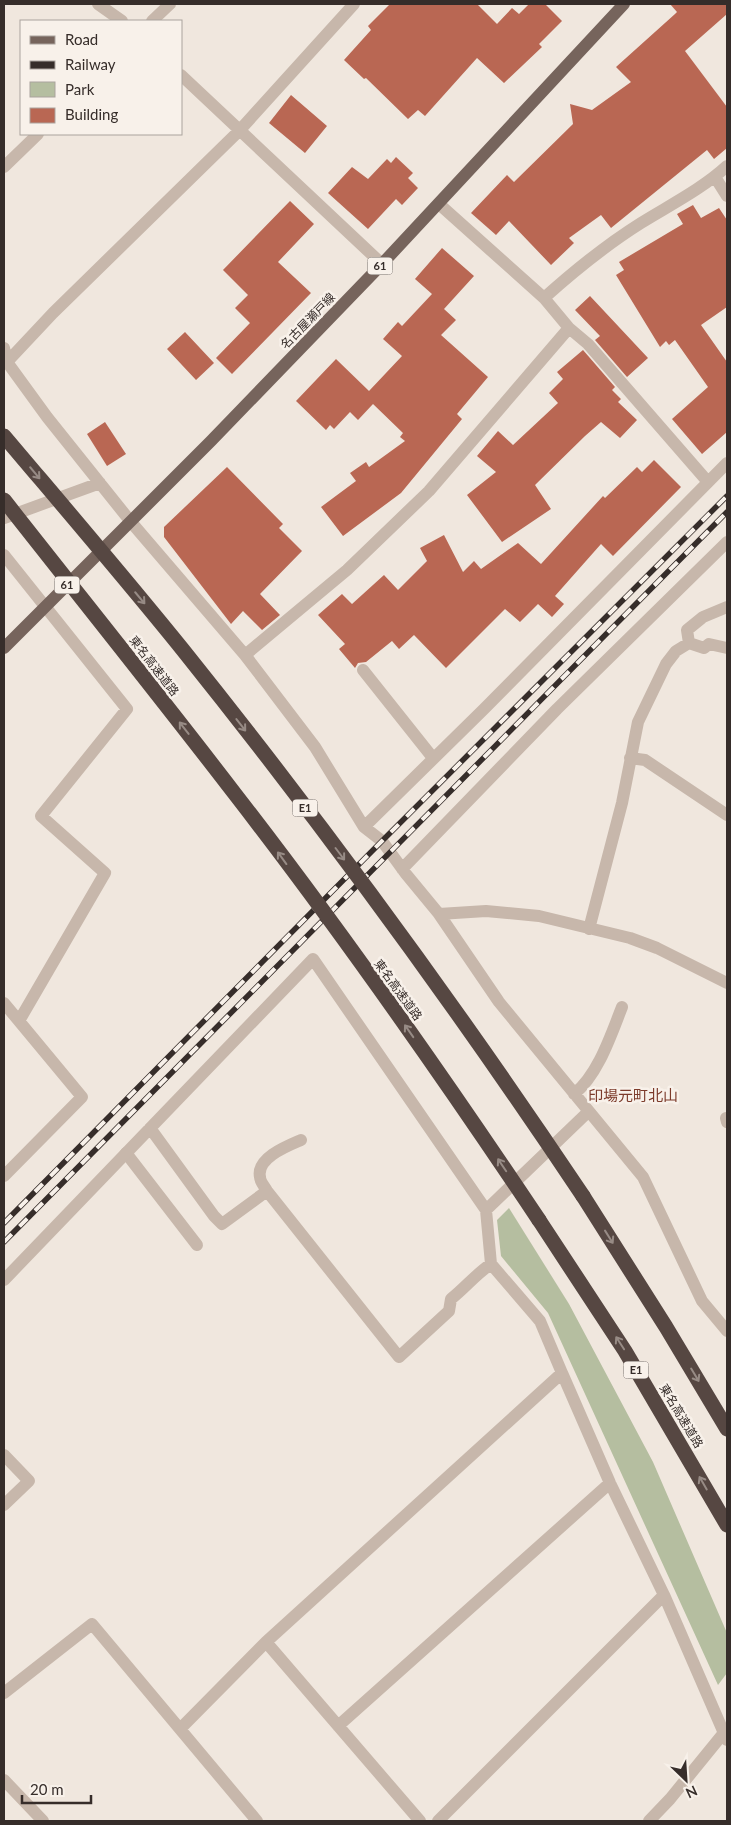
<svg xmlns="http://www.w3.org/2000/svg" width="731" height="1825" viewBox="0 0 731 1825" font-family="Lato,'Noto Sans JP',sans-serif">
	<style>
		.green { fill: #b5bea0 }
		.building { fill: #b96753 }
		.lines { fill: none; stroke-linecap: round; stroke-linejoin: round }
		.service { stroke: #c7b7ab; stroke-width: 12 }
		.minor { stroke: #c7b7ab; stroke-width: 12 }
		.tertiary { stroke: #c7b7ab; stroke-width: 12 }
		.primary { stroke: #76645c; stroke-width: 12 }
		.motorway { stroke: #564742; stroke-width: 15 }
		.rail-casing { stroke: #362d2a; stroke-width: 5.5 }
		.rail { stroke: #f8f1ea; stroke-width: 4; stroke-dasharray: 11; stroke-linecap: butt }
		.motorway-bridge { stroke: #564742; stroke-width: 15 }
		.oneway { stroke: #978b85 }
		.labels { text-anchor: middle; stroke-width: 5; stroke-linejoin: round; paint-order: stroke }
		.shield { fill: #f8f1ea; stroke: #706864; stroke-width: 1 }
		.shield-label { font-size: 11px; font-weight: bold; fill: #362d2a }
		.street-label { font-size: 12px; fill: #362d2a; stroke: #f8f1ea }
		.quarter-label { font-size: 15px; fill: #7c3b2b; stroke: #f8f1ea }
	</style>
	<rect width="100%" height="100%" fill="#f0e7de"/>
	<path class="green" d="M 509,1208 L 569,1304 L 653,1462 L 727,1633 L 727,1673 L 718,1685 L 548,1313 L 501,1256 L 497,1220 Z"/>
	<path class="building" d="M 390,4 L 477,4 L 497,24 L 512,8 L 519,14 L 529,4 L 545,4 L 562,21 L 539,44 L 542,47 L 504,83 L 477,58 L 425,116 L 418,110 L 408,119 L 366,78 L 364,79 L 344,60 L 371,30 L 368,26 Z
		M 670,4 L 727,4 L 727,14 L 685,51 L 727,107 L 727,148 L 714,159 L 707,150 L 611,228 L 601,215 L 569,238 L 574,243 L 551,265 L 509,221 L 496,235 L 471,213 L 507,175 L 514,182 L 573,124 L 570,104 L 592,110 L 631,82 L 616,67 L 675,14 L 677,12 Z
		M 291,95 L 327,126 L 305,153 L 269,123 Z
		M 396,157 L 413,173 L 408,178 L 418,188 L 402,205 L 396,199 L 368,229 L 328,193 L 352,167 L 368,179 L 387,159 L 391,163 Z
		M 290,201 L 314,224 L 278,262 L 311,293 L 232,374 L 216,358 L 250,323 L 235,308 L 248,295 L 223,270 Z
		M 693,205 L 701,218 L 719,208 L 727,220 L 727,307 L 701,325 L 727,362 L 727,432 L 702,454 L 672,419 L 708,387 L 675,340 L 669,345 L 666,341 L 660,347 L 616,275 L 624,270 L 619,262 L 683,224 L 677,214 Z
		M 442,248 L 474,276 L 444,309 L 456,320 L 441,335 L 488,377 L 457,414 L 462,419 L 401,493 L 343,536 L 321,507 L 356,481 L 350,473 L 366,462 L 369,467 L 405,441 L 400,437 L 403,433 L 373,404 L 358,420 L 350,412 L 334,429 L 330,425 L 326,430 L 296,401 L 336,359 L 369,391 L 402,356 L 383,339 L 398,322 L 402,326 L 432,294 L 415,279 Z
		M 590,296 L 648,358 L 627,377 L 595,340 L 600,336 L 575,310 Z
		M 185,332 L 214,363 L 196,380 L 167,349 Z
		M 583,350 L 615,387 L 612,390 L 621,399 L 618,402 L 637,420 L 620,438 L 601,422 L 585,436 L 535,485 L 551,509 L 502,542 L 467,495 L 496,472 L 477,456 L 498,431 L 513,445 L 558,403 L 549,393 L 563,379 L 557,372 Z
		M 105,422 L 126,454 L 107,466 L 87,434 Z
		M 654,460 L 681,487 L 613,556 L 601,544 L 555,596 L 564,604 L 552,617 L 538,604 L 520,622 L 505,609 L 446,668 L 414,635 L 399,649 L 392,641 L 366,662 L 358,663 L 355,668 L 339,649 L 345,644 L 318,615 L 342,594 L 352,604 L 384,575 L 398,590 L 427,561 L 420,548 L 444,535 L 463,572 L 474,561 L 481,569 L 518,543 L 541,564 L 603,496 L 605,498 L 637,467 L 642,472 Z
		M 227,467 L 283,524 L 279,528 L 302,551 L 260,594 L 280,615 L 262,630 L 243,611 L 231,624 L 164,537 L 164,527 Z"/>
	<g class="lines">
		<path class="service" d="M 126,1153 L 197,1245"/>
		<path class="minor" d="M 98,4 L 122,21
			M 152,21 L 170,4
			M 181,75 L 382,264
			M 4,167 L 38,134
			M 715,177 L 727,196
			M 439,204 L 544,298 L 569,328 L 588,344 L 708,482
			M 544,298 C 574,271 606,245 641,223 C 670,205 702,189 727,166
			M 4,348 L 7,362 L 47,417 L 131,522 L 245,655 L 315,747 L 364,827 L 382,841 L 406,874 L 439,914 L 499,1002 L 643,1177 L 702,1301 L 727,1331
			M 7,362 L 53,313 L 239,131 L 354,4
			M 4,518 L 100,483
			M 4,555 L 127,709 L 41,816 L 105,873 L 19,1021
			M 689,643 L 704,648 L 709,644 L 727,648
			M 245,655 L 347,570 L 429,491 L 569,328
			M 363,670 L 433,758
			M 630,758 L 645,760 L 727,815
			M 364,827 L 484,709 L 727,463
			M 402,869 L 557,709 L 727,542
			M 439,914 L 486,911 L 539,916 L 630,938 L 657,948 L 727,983
			M 589,929 L 622,803 L 638,722 L 666,664 L 676,651 L 689,643 L 687,630 L 703,617 L 727,607
			M 4,1003 L 82,1097 L 4,1176
			M 574,1094 C 598,1075 611,1035 622,1007
			M 727,1118 L 726,1118 L 727,1122
			M 150,1128 L 214,1216 L 222,1224 L 267,1191
			M 301,1140 C 287,1146 256,1158 260,1177 C 260,1182 265,1187 267,1191 L 399,1357 L 449,1311 L 451,1299 C 466,1287 475,1275 491,1264
			M 486,1210 L 588,1112
			M 4,1280 L 313,959 L 486,1210 L 491,1264 L 540,1321 L 562,1373
			M 4,1455 L 29,1481 L 4,1505
			M 266,1642 L 420,1821
			M 4,1693 L 92,1624 L 257,1821
			M 338,1726 L 610,1483
			M 180,1729 L 266,1642 L 562,1373 L 610,1483 L 664,1595 L 727,1740
			M 4,1780 L 43,1821
			M 438,1821 L 664,1595"/>
		<path class="tertiary" d="M 649,1821 L 670,1799 L 727,1729"/>
		<path class="primary" d="M 4,648 L 211,441 L 382,264 L 624,4"/>
		<path class="motorway" d="M 583,1196 L 666,1327 L 727,1429
			M 539,1220 L 625,1351 L 727,1525"/>
		<defs>
			<path id="rail" d="M 4,1223 L 382,841 L 727,496
				M 4,1242 L 727,512"/>
		</defs>
		<use href="#rail" class="rail-casing"/>
		<use href="#rail" class="rail"/>
		<path class="motorway-bridge" d="M 4,436 C 64,507 125,578 183,650 C 324,826 458,1009 583,1196
			M 4,500 C 81,598 159,695 235,794 C 342,932 442,1075 539,1220"/>
	</g>
	<defs><path id="oneway-shaft" d="M-6 0H5M1.5-3L5.5 0L1.5 3" fill="none" stroke-width="1.6" stroke-linecap="round" stroke-linejoin="round" transform="scale(1.25)"/></defs>
	<g class="oneway">
		<use href="#oneway-shaft" transform="translate(35 473) rotate(50)"/>
		<use href="#oneway-shaft" transform="translate(140 598) rotate(50)"/>
		<use href="#oneway-shaft" transform="translate(241 725) rotate(52)"/>
		<use href="#oneway-shaft" transform="translate(184 728) rotate(-128)"/>
		<use href="#oneway-shaft" transform="translate(340 854) rotate(53)"/>
		<use href="#oneway-shaft" transform="translate(282 858) rotate(-126)"/>
		<use href="#oneway-shaft" transform="translate(409 1031) rotate(-125)"/>
		<use href="#oneway-shaft" transform="translate(502 1165) rotate(-124)"/>
		<use href="#oneway-shaft" transform="translate(609 1237) rotate(58)"/>
		<use href="#oneway-shaft" transform="translate(620 1343) rotate(-123)"/>
		<use href="#oneway-shaft" transform="translate(695 1375) rotate(59)"/>
		<use href="#oneway-shaft" transform="translate(703 1483) rotate(-120)"/>
	</g>
	<g class="labels">
		<g class="shield">
			<rect x="367.5" y="257.5" width="25" height="17" rx="4"/>
			<rect x="54.5" y="576.5" width="25" height="17" rx="4"/>
			<rect x="292.5" y="799.5" width="25" height="17" rx="4"/>
			<rect x="623.5" y="1361.5" width="25" height="17" rx="4"/>
		</g>
		<g class="shield-label">
			<text x="380" y="270">61</text>
			<text x="67" y="589">61</text>
			<text x="305" y="812">E1</text>
			<text x="636" y="1374">E1</text>
		</g>
		<g class="street-label">
			<text transform="translate(308 321) rotate(-46)" y="4">名古屋瀬戸線</text>
			<text transform="translate(154 666) rotate(52)" y="4">東名高速道路</text>
			<text transform="translate(398 990) rotate(54)" y="4">東名高速道路</text>
			<text transform="translate(681 1416) rotate(59)" y="4">東名高速道路</text>
		</g>
		<g class="quarter-label">
			<text x="633" y="1101">印場元町北山</text>
		</g>
	</g>
	<rect width="731" height="1825" fill="none" stroke="#362d2a" stroke-width="10"/>
	<rect x="20" y="20" width="162" height="115" fill="#f8f1ea" stroke="#aaa39d"/>
	<rect x="30" y="36" width="25" height="8" fill="#76645c" stroke="#aaa39d"/>
	<text x="65" y="45" font-size="15" fill="#362d2a">Road</text>
	<rect x="30" y="61" width="25" height="8" fill="#362d2a" stroke="#aaa39d"/>
	<text x="65" y="70" font-size="15" fill="#362d2a">Railway</text>
	<rect x="30" y="82" width="25" height="15" fill="#b5bea0" stroke="#aaa39d"/>
	<text x="65" y="95" font-size="15" fill="#362d2a">Park</text>
	<rect x="30" y="108" width="25" height="15" fill="#b96753" stroke="#aaa39d"/>
	<text x="65" y="120" font-size="15" fill="#362d2a">Building</text>
	<g transform="translate(686 1780) rotate(155)" stroke="#f8f1ea" stroke-width="4" paint-order="stroke">
	<path d="M0-4L9 19L0 12L-9 19Z" fill="#362d2a"/>
	<text y="-8" font-size="14" font-weight="bold" text-anchor="middle" fill="#362d2a">N</text>
	</g>
	<path d="M22 1795v8h69v-8" fill="none" stroke="#362d2a" stroke-width="2.5"/>
	<text x="30" y="1795" font-size="15" fill="#362d2a" stroke="#f8f1ea" stroke-width="4" paint-order="stroke">20 m</text>
</svg>
